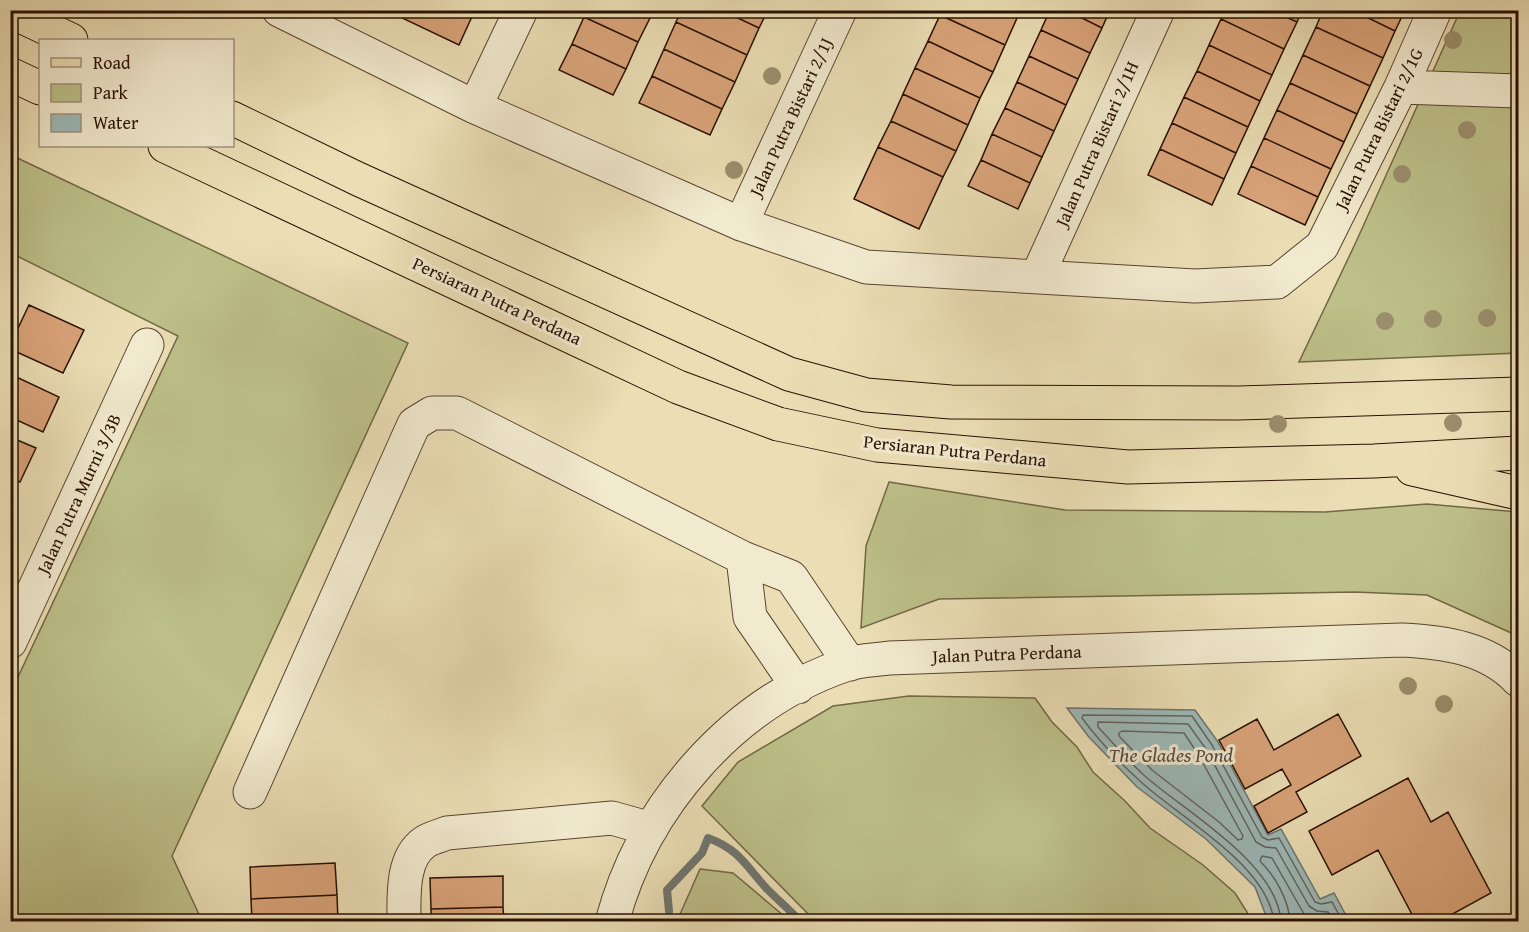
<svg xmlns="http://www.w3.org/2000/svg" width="1529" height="932" viewBox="0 0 1529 932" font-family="'Gentium Book Plus',serif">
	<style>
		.green { fill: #bdc08a; stroke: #726846; stroke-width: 1.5 }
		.water { fill: #9db9b9; stroke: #6e7570; stroke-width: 1.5 }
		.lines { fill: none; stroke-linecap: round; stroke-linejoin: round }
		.shore { stroke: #62645e; stroke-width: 1.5 }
		.stream { stroke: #6e7570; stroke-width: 8 }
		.building { fill: #d9a379; stroke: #281003; stroke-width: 1.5 }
		.minor-casing { stroke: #594430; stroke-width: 35 }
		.major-casing { stroke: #281003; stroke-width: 35 }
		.minor { stroke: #f2eacf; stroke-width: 33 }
		.major { stroke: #ebdeb5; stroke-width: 33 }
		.tree { fill: #9c8f6d }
		.labels { text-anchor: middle; stroke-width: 6; stroke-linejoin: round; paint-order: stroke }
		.street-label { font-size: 18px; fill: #281003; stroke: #f2eacf }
		.water-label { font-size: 20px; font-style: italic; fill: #514b43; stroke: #f2eacf }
	</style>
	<rect width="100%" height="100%" fill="#ebdeb5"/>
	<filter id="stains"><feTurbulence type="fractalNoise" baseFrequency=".00333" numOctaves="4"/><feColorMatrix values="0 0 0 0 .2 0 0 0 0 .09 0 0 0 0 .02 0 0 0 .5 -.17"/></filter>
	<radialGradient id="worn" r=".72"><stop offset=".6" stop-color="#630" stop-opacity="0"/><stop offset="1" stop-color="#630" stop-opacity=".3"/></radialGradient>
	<path class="green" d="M 1460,11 L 1518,11 L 1518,353 L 1299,362 L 1356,242 Z
		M 11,155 L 408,343 L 172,856 L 202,921 L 11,921 L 11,692 L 178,336 L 11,253 Z
		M 889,482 L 1065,510 L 1325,512 L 1427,504 L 1518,512 L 1518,636 L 1427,595 L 1355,592 L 939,599 L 861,628 L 866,546 Z
		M 909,696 L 1035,698 L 1052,722 L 1077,747 L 1093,772 L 1125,801 L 1150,828 L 1203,865 L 1235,893 L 1247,912 L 1250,921 L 815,921 L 702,806 L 738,762 L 833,706 Z
		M 700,869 L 733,873 L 790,921 L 677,921 Z"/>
	<path class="water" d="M 1067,708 L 1195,710 L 1218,742 L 1268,835 L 1281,829 L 1320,899 L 1334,893 L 1349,921 L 1268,921 L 1255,887 L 1206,839 L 1137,787 L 1088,736 Z"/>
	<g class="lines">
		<path class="shore" d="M 1122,731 L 1184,733 L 1198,754 L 1243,836 L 1242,839 L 1238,840 L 1219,822 L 1152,770 L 1119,736 L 1119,733 Z
			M 1274,922 C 1268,865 1180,818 1141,782 C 1120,763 1099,741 1082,718 L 1083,715 L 1192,716 L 1212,745 L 1262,837 L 1268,840 L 1279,838 L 1315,902 L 1321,904 L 1332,902 L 1343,922
			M 1281,922 C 1278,864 1186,812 1146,777 C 1129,762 1114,744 1098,727 L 1098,722 L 1188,724 L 1206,749 L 1256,842 L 1265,847 L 1276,848 L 1309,906 L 1317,911 L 1328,912 L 1334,922
			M 1290,922 C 1289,900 1275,876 1260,861 L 1262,856 L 1272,858 L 1304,914 L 1312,919 L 1323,922"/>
		<path class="stream" d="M 669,911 L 667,890 L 702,853 L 708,838 C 740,850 745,865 767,889 C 778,900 790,910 801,922"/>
	</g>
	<path class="building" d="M 403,10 L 475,10 L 459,45 L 400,17 Z
		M 587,10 L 640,10 L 651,16 L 638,42 L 584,17 Z
		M 682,10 L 721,10 L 759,28 L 747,55 L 676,22 Z
		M 721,10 L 768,10 L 759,28 Z
		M 942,10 L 1000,10 L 1017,18 L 1005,45 L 940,15 Z
		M 1000,10 L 1021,10 L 1017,18 Z
		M 1050,10 L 1066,10 L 1102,28 L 1090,53 L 1041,30 Z
		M 1066,10 L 1110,10 L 1102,28 Z
		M 1225,10 L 1271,10 L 1297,22 L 1284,49 L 1221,19 Z
		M 1271,10 L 1302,10 L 1297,22 Z
		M 1323,10 L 1352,10 L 1395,31 L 1383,58 L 1316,27 Z
		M 1352,10 L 1405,10 L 1395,31 Z
		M 940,15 L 1005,45 L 993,72 L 928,41 Z
		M 584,17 L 638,42 L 626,69 L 572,44 Z
		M 1221,19 L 1284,49 L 1272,75 L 1209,45 Z
		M 676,22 L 747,55 L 735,82 L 664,49 Z
		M 1316,27 L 1383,58 L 1370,86 L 1303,55 Z
		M 1041,30 L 1090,53 L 1078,79 L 1029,56 Z
		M 928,41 L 993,72 L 980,98 L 915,68 Z
		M 572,44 L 626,69 L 613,95 L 559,70 Z
		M 1209,45 L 1272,75 L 1260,101 L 1197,71 Z
		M 664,49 L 735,82 L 722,109 L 652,76 Z
		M 1303,55 L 1370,86 L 1357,114 L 1290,83 Z
		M 1029,56 L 1078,79 L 1066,105 L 1017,82 Z
		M 915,68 L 980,98 L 968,125 L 903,94 Z
		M 1197,71 L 1260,101 L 1248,127 L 1184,97 Z
		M 652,76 L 722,109 L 710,135 L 639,103 Z
		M 1017,82 L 1066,105 L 1054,131 L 1005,108 Z
		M 1290,83 L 1357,114 L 1344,142 L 1277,110 Z
		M 903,94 L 968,125 L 956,151 L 891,121 Z
		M 1184,97 L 1248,127 L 1236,153 L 1172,123 Z
		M 1005,108 L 1054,131 L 1042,157 L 992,134 Z
		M 1277,110 L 1344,142 L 1331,169 L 1264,138 Z
		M 891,121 L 956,151 L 943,177 L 878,147 Z
		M 1172,123 L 1236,153 L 1224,179 L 1160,149 Z
		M 992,134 L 1042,157 L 1030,183 L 981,160 Z
		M 1264,138 L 1331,169 L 1318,197 L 1251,166 Z
		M 878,147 L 943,177 L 919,229 L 854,199 Z
		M 1160,149 L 1224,179 L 1212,205 L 1148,175 Z
		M 981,160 L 1030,183 L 1018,209 L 968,186 Z
		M 1251,166 L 1318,197 L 1305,225 L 1238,194 Z
		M 29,305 L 84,330 L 63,373 L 10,349 L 10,345 Z
		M 10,374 L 59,397 L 43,432 L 10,417 Z
		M 10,437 L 36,448 L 20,482 L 10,478 Z
		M 1338,714 L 1361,756 L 1296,792 L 1307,812 L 1268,833 L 1254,806 L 1291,785 L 1282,769 L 1245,789 L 1219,740 L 1257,719 L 1274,750 Z
		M 1408,778 L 1431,822 L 1448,812 L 1491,893 L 1438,922 L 1416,922 L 1378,850 L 1332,875 L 1309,831 Z
		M 335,863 L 337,895 L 251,899 L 250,867 Z
		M 503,876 L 503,907 L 431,909 L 430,878 Z
		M 337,895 L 338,922 L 252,922 L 251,899 Z
		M 503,907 L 504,922 L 431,922 L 431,909 Z"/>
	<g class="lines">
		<defs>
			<path id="minor" d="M 279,10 L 475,107 L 741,224 L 866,267 L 1195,286 L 1277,282 L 1322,246 L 1401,87 L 1435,10
				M 1401,87 L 1518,91
				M 475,107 L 521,10
				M 741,224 L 840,10
				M 1037,277 L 1158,10
				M 743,558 L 750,617 L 798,687
				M 10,642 L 147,345
				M 250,792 L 414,424 L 432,413 L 457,413 L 743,558 L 791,577 L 850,664
				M 404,922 C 404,897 401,858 425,842 C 431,838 440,836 447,833 L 612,818 L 651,829
				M 612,922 C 643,806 733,702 848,664 C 861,660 876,660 889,658 L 1402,640 C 1444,642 1488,648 1518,680"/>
			<path id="major" d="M 10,11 L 71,40
				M 10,74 L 40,88
				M 232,118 L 358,179 L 789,374 L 866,395 L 951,402 L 1238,403 L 1518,394
				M 165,146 L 678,387 L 778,424 L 877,445 L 1128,467 L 1374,461 L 1518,453
				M 1412,469 L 1518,493"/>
		</defs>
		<use href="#minor" class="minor-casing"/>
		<use href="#major" class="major-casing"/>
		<use href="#minor" class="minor"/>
		<use href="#major" class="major"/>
	</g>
	<g class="tree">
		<circle cx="1453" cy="40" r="9"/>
		<circle cx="772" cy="76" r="9"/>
		<circle cx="1467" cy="130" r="9"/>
		<circle cx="734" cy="170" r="9"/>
		<circle cx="1402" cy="174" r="9"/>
		<circle cx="1487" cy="318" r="9"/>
		<circle cx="1433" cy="319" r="9"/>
		<circle cx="1385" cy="321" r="9"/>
		<circle cx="1453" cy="423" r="9"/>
		<circle cx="1278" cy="424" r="9"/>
		<circle cx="1408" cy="686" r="9"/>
		<circle cx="1444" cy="704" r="9"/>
	</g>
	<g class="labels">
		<g class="street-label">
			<text transform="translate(791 117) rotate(-65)" y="6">Jalan Putra Bistari 2/1J</text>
			<text transform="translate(1379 129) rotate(-64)" y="6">Jalan Putra Bistari 2/1G</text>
			<text transform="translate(1097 144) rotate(-66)" y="6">Jalan Putra Bistari 2/1H</text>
			<text transform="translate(497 301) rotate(25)" y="6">Persiaran Putra Perdana</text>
			<text transform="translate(955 451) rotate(6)" y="6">Persiaran Putra Perdana</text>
			<text transform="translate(79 494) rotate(-65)" y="6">Jalan Putra Murni 3/3B</text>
			<text transform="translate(1007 654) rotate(-2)" y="6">Jalan Putra Perdana</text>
		</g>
		<g class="water-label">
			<text x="1171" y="762">The Glades Pond</text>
		</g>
	</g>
	<rect width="1529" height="932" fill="none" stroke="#ebdeb5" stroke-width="36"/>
	<rect x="12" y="12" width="1505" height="908" fill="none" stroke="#281003" stroke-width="3"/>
	<rect x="18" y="18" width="1493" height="896" fill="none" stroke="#281003" stroke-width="1.5"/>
	<rect x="39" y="39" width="195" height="108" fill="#f2eacf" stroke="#a1937d" stroke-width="1.5"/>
	<rect x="51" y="58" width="30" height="9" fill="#ebdeb5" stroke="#a1937d" stroke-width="1.5"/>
	<text x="93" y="69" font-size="18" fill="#281003">Road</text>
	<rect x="51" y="84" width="30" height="18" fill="#bdc08a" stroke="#a1937d" stroke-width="1.5"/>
	<text x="93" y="99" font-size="18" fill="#281003">Park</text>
	<rect x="51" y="114" width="30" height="18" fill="#9db9b9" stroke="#a1937d" stroke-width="1.5"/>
	<text x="93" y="129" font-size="18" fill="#281003">Water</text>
	<rect width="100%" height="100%" filter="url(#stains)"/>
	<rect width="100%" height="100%" fill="url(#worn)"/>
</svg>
